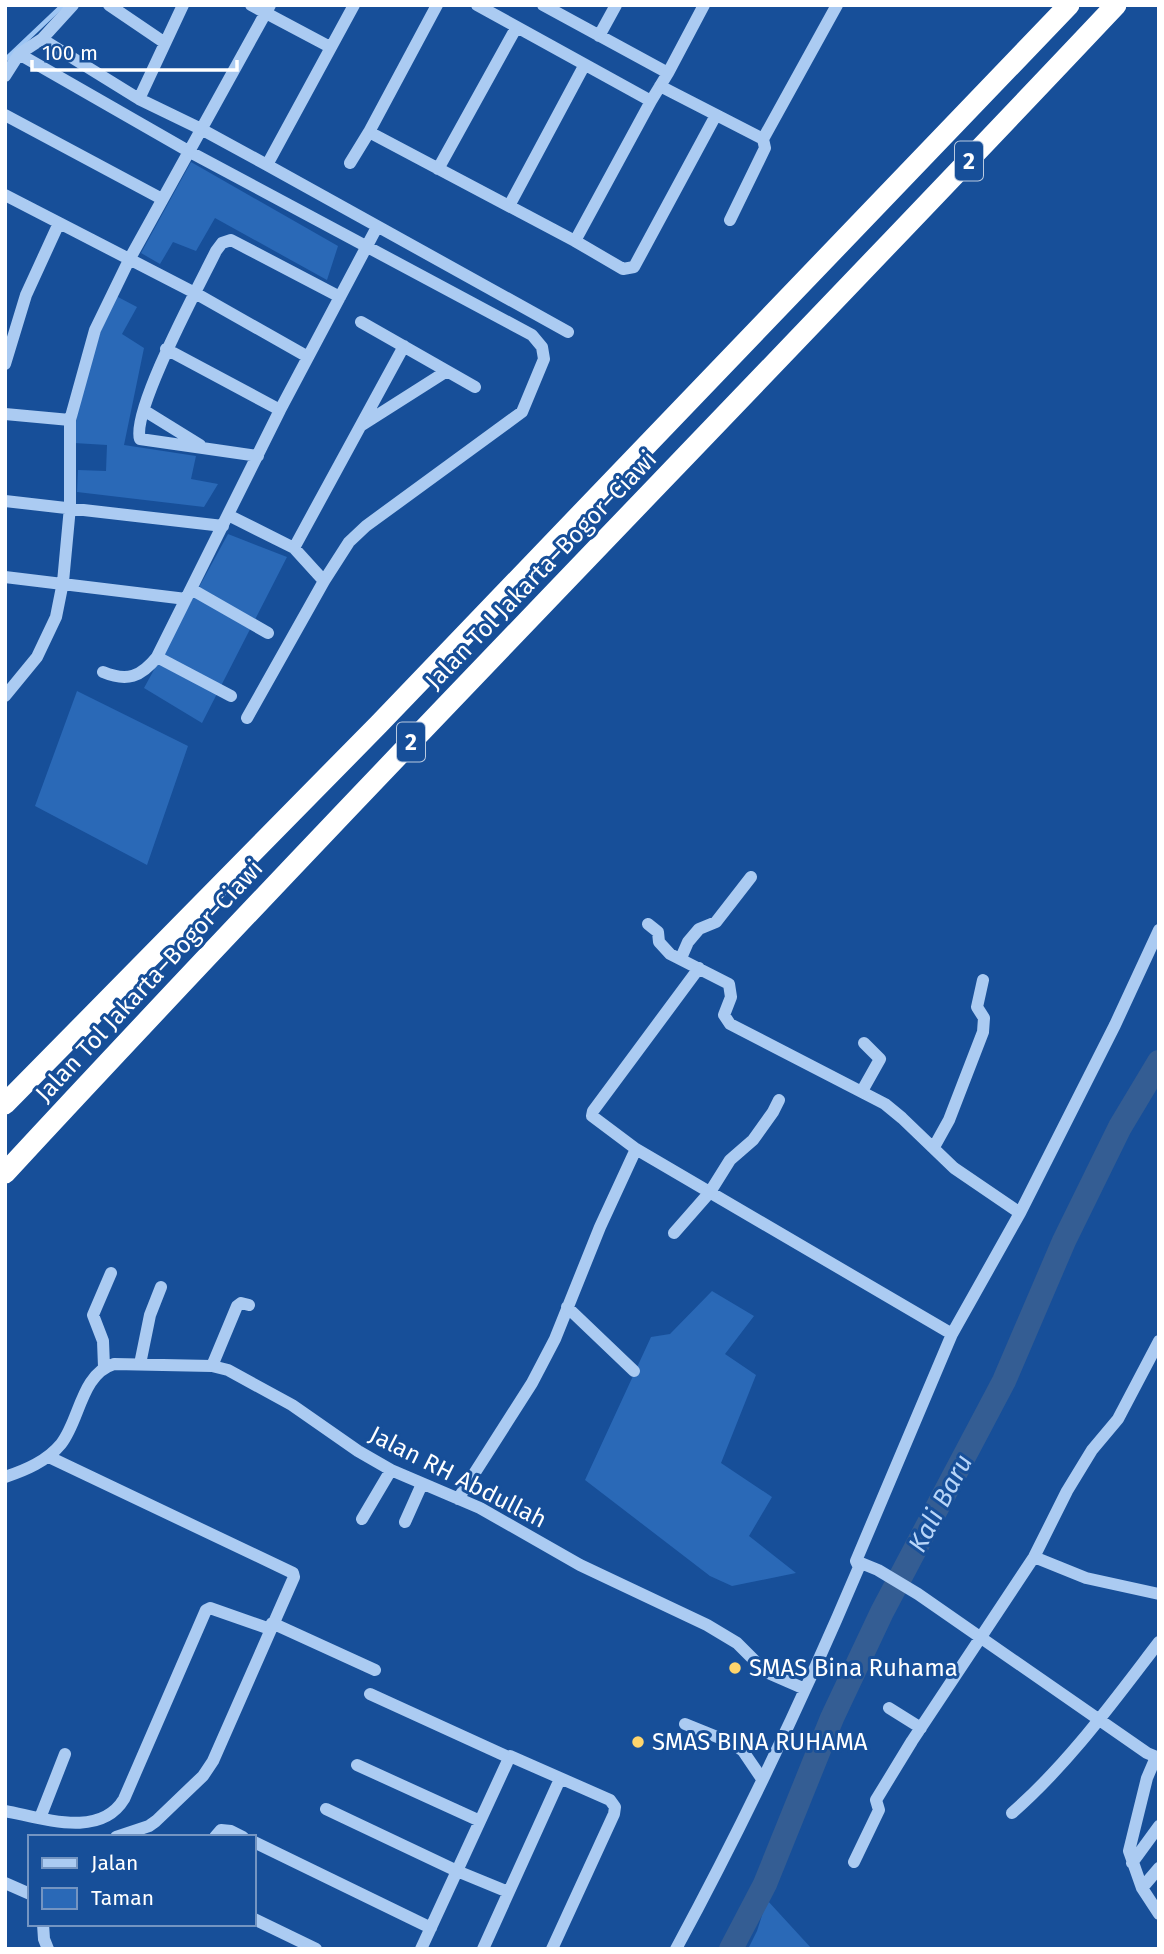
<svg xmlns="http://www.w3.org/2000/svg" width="1164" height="1954" viewBox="0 0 1164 1954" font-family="'Fira Sans',sans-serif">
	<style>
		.green { fill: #2a69b7 }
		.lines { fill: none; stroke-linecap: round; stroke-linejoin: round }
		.stream { stroke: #9ec6f4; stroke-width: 4.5 }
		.river { stroke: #345d93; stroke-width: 24 }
		.minor { stroke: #abcbf2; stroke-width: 12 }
		.highway { stroke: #fff; stroke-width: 21 }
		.poi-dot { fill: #ffd56c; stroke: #174f99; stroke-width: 2.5 }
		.labels { text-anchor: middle; stroke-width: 6; stroke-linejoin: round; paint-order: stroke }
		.shield { fill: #174f99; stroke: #b9cae0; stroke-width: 2 }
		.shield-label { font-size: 23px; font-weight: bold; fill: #fff }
		.street-label { font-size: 24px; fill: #fff; stroke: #174f99 }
		.poi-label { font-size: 24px; fill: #fff; stroke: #174f99; text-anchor: start }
		.water-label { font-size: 26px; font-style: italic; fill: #b8d5f8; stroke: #174f99 }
	</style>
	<rect width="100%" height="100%" fill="#174f99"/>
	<path class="green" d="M 191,162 L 338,246 L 327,280 L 215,218 L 196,251 L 173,242 L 160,264 L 141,253 Z
		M 116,296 L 137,307 L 122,334 L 144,348 L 124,445 L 196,456 L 191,479 L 218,484 L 204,507 L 77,492 L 78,470 L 106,471 L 107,445 L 74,443 C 77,392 95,342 116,296 Z
		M 228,534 L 287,557 L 202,723 L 144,688 Z
		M 77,691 L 188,746 L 147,865 L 35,806 Z
		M 712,1291 L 754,1316 L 725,1354 L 756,1375 L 721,1463 L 772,1497 L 749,1536 L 796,1573 L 732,1586 L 710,1576 L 585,1480 L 651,1337 L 670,1334 Z
		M 767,1900 L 812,1949 L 748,1949 L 757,1931 Z"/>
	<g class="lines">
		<path class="stream" d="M 5,60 L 63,5"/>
		<path class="river" d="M 731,1949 L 765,1884 L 832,1718 L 882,1612 L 1004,1381 L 1064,1241 L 1120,1127 L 1159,1062"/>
		<path class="minor" d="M 109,5 L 165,43
			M 251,5 L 330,47
			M 437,5 L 369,132 L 575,241 L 651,101
			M 477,5 L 651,101 L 668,73 L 543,5
			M 599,36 L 616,5
			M 42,39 L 139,99 L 201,129 L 267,165 L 354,5
			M 19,54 L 190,152 L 532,335 L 542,347 L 544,359 L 522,412 L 366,526 L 349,542 L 324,581 L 247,718
			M 668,73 L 704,5
			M 5,76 L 19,54 L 42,39 L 73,5
			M 660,86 L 763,139
			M 139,99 L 183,5
			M 5,115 L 162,199
			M 350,163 L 369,132
			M 267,165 L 568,332
			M 438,169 L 516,28
			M 5,195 L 195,293 L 308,357
			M 509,206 L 584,66
			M 730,220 L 765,148 L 763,139 L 837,5
			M 575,241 L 623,269 L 634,267 L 716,115
			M 361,322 L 475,387
			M 166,349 L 280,410
			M 5,364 L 26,295 L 59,223
			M 145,411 L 200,445
			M 5,414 L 70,420
			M 362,425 L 447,371
			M 258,456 L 140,439 C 131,411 201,282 216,251 L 222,243 L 231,240 L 340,297
			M 5,501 L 223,526
			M 228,515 L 294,548 L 324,581
			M 294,548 L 404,346
			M 5,577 L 186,599
			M 191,589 L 268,633
			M 157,657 L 231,696
			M 103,672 C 127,682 141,677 157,657 L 280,410 L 377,227
			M 5,696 L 37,657 L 56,617 L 63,582 L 70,507 L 70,420 L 95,330 L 129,260 L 270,5
			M 648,924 L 658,932 L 659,942 L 670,954 L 729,984 L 731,997 L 724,1015 L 730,1024 L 885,1104 L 902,1118 L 954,1168 L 1020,1213
			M 681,958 L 688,942 L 699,929 L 716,922 L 751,877
			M 699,968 L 593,1111 L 592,1116 L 636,1149 L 952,1334
			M 862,1091 L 880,1059 L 864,1043
			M 934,1147 L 949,1120 L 983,1032 L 984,1018 L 977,1007 L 983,980
			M 674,1233 L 710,1192 L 730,1160 L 753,1140 L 773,1112 L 779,1100
			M 567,1307 L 634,1371
			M 140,1364 L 150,1315 L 161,1287
			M 212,1366 L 237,1306 L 241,1303 L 249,1305
			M 104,1367 L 103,1341 L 93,1315 L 111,1273
			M 49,1457 L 293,1573 L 294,1577 L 213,1761 L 203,1776 L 156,1821 L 149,1826 L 116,1837
			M 5,1477 C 26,1470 47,1461 61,1444 C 80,1420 81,1374 114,1364 L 212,1366 L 228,1370 L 292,1405 L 358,1451 L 391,1470 L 480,1508 L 580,1565 L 707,1625 L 737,1643 L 766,1672 L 805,1689
			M 458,1499 L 532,1383 L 555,1339 L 600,1227 L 636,1149
			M 362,1519 L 391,1470
			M 405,1522 L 422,1484
			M 1034,1557 L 1086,1578 L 1159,1594
			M 856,1561 L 878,1570 L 918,1594 L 1147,1753 L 1159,1758
			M 272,1623 L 375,1670
			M 370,1694 L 508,1757
			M 889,1708 L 921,1728
			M 685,1724 L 732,1743 L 743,1751 L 762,1779
			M 1156,1757 L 1147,1778 L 1129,1851 L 1142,1888 L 1159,1914
			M 357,1765 L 480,1821
			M 326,1809 L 457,1871 L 508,1892
			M 5,1811 C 43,1818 100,1839 124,1799 L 206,1610 L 210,1608 L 270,1629
			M 1012,1813 C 1069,1763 1113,1702 1159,1642
			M 40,1818 L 65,1754
			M 215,1837 L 221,1830 L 231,1831 L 243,1837
			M 254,1842 L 431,1928
			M 854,1862 L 879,1810 L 876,1800 L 912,1741 L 1034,1557 L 1067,1491 L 1092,1450 L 1118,1419 L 1159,1341
			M 1132,1863 L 1159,1826
			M 5,1883 L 30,1894
			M 1142,1888 L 1159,1868
			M 254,1919 L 316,1949
			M 43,1924 L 44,1939 L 48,1949
			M 421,1949 L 510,1756 L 610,1800 L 615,1807 L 614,1814 L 552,1949
			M 483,1949 L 560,1779
			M 676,1949 C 743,1825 804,1697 859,1567 L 856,1561 L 952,1334 L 1020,1213 L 1115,1025 L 1159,930"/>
		<path class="highway" d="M 5,1104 L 379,724 L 1069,5
			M 5,1173 C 370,779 747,396 1116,5"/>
	</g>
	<g class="poi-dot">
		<circle cx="735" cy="1668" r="7"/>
		<circle cx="638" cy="1742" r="7"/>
	</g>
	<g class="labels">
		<g class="shield">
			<rect x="955" y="141.5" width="28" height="39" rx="5"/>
			<rect x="397" y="722.5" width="28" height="39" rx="5"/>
		</g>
		<g class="shield-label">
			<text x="969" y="169">2</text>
			<text x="411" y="750">2</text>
		</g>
		<g class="street-label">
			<text transform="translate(541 570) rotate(-46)" y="8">Jalan Tol Jakarta–Bogor–Ciawi</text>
			<text transform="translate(149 981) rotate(-47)" y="8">Jalan Tol Jakarta–Bogor–Ciawi</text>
			<text transform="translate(458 1477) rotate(27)" y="8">Jalan RH Abdullah</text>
		</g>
		<g class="poi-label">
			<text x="749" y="1676">SMAS Bina Ruhama</text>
			<text x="652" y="1750">SMAS BINA RUHAMA</text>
		</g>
		<g class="water-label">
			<text transform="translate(940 1503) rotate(-62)" y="9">Kali Baru</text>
		</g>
	</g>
	<rect width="1164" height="1954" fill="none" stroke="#ffffff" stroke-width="14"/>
	<rect x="28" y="1835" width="228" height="91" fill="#174f99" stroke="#7495c2" stroke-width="2"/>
	<rect x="42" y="1858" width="35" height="10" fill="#abcbf2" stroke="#7495c2" stroke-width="2"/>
	<text x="91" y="1870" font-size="21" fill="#ffffff">Jalan</text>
	<rect x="42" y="1888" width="35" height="21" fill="#2a69b7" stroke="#7495c2" stroke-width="2"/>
	<text x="91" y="1905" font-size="21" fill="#ffffff">Taman</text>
	<path d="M32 60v10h205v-10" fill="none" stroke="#ffffff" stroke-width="3.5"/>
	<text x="42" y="60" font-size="21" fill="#ffffff" stroke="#174f99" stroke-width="5" paint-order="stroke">100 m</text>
</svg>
